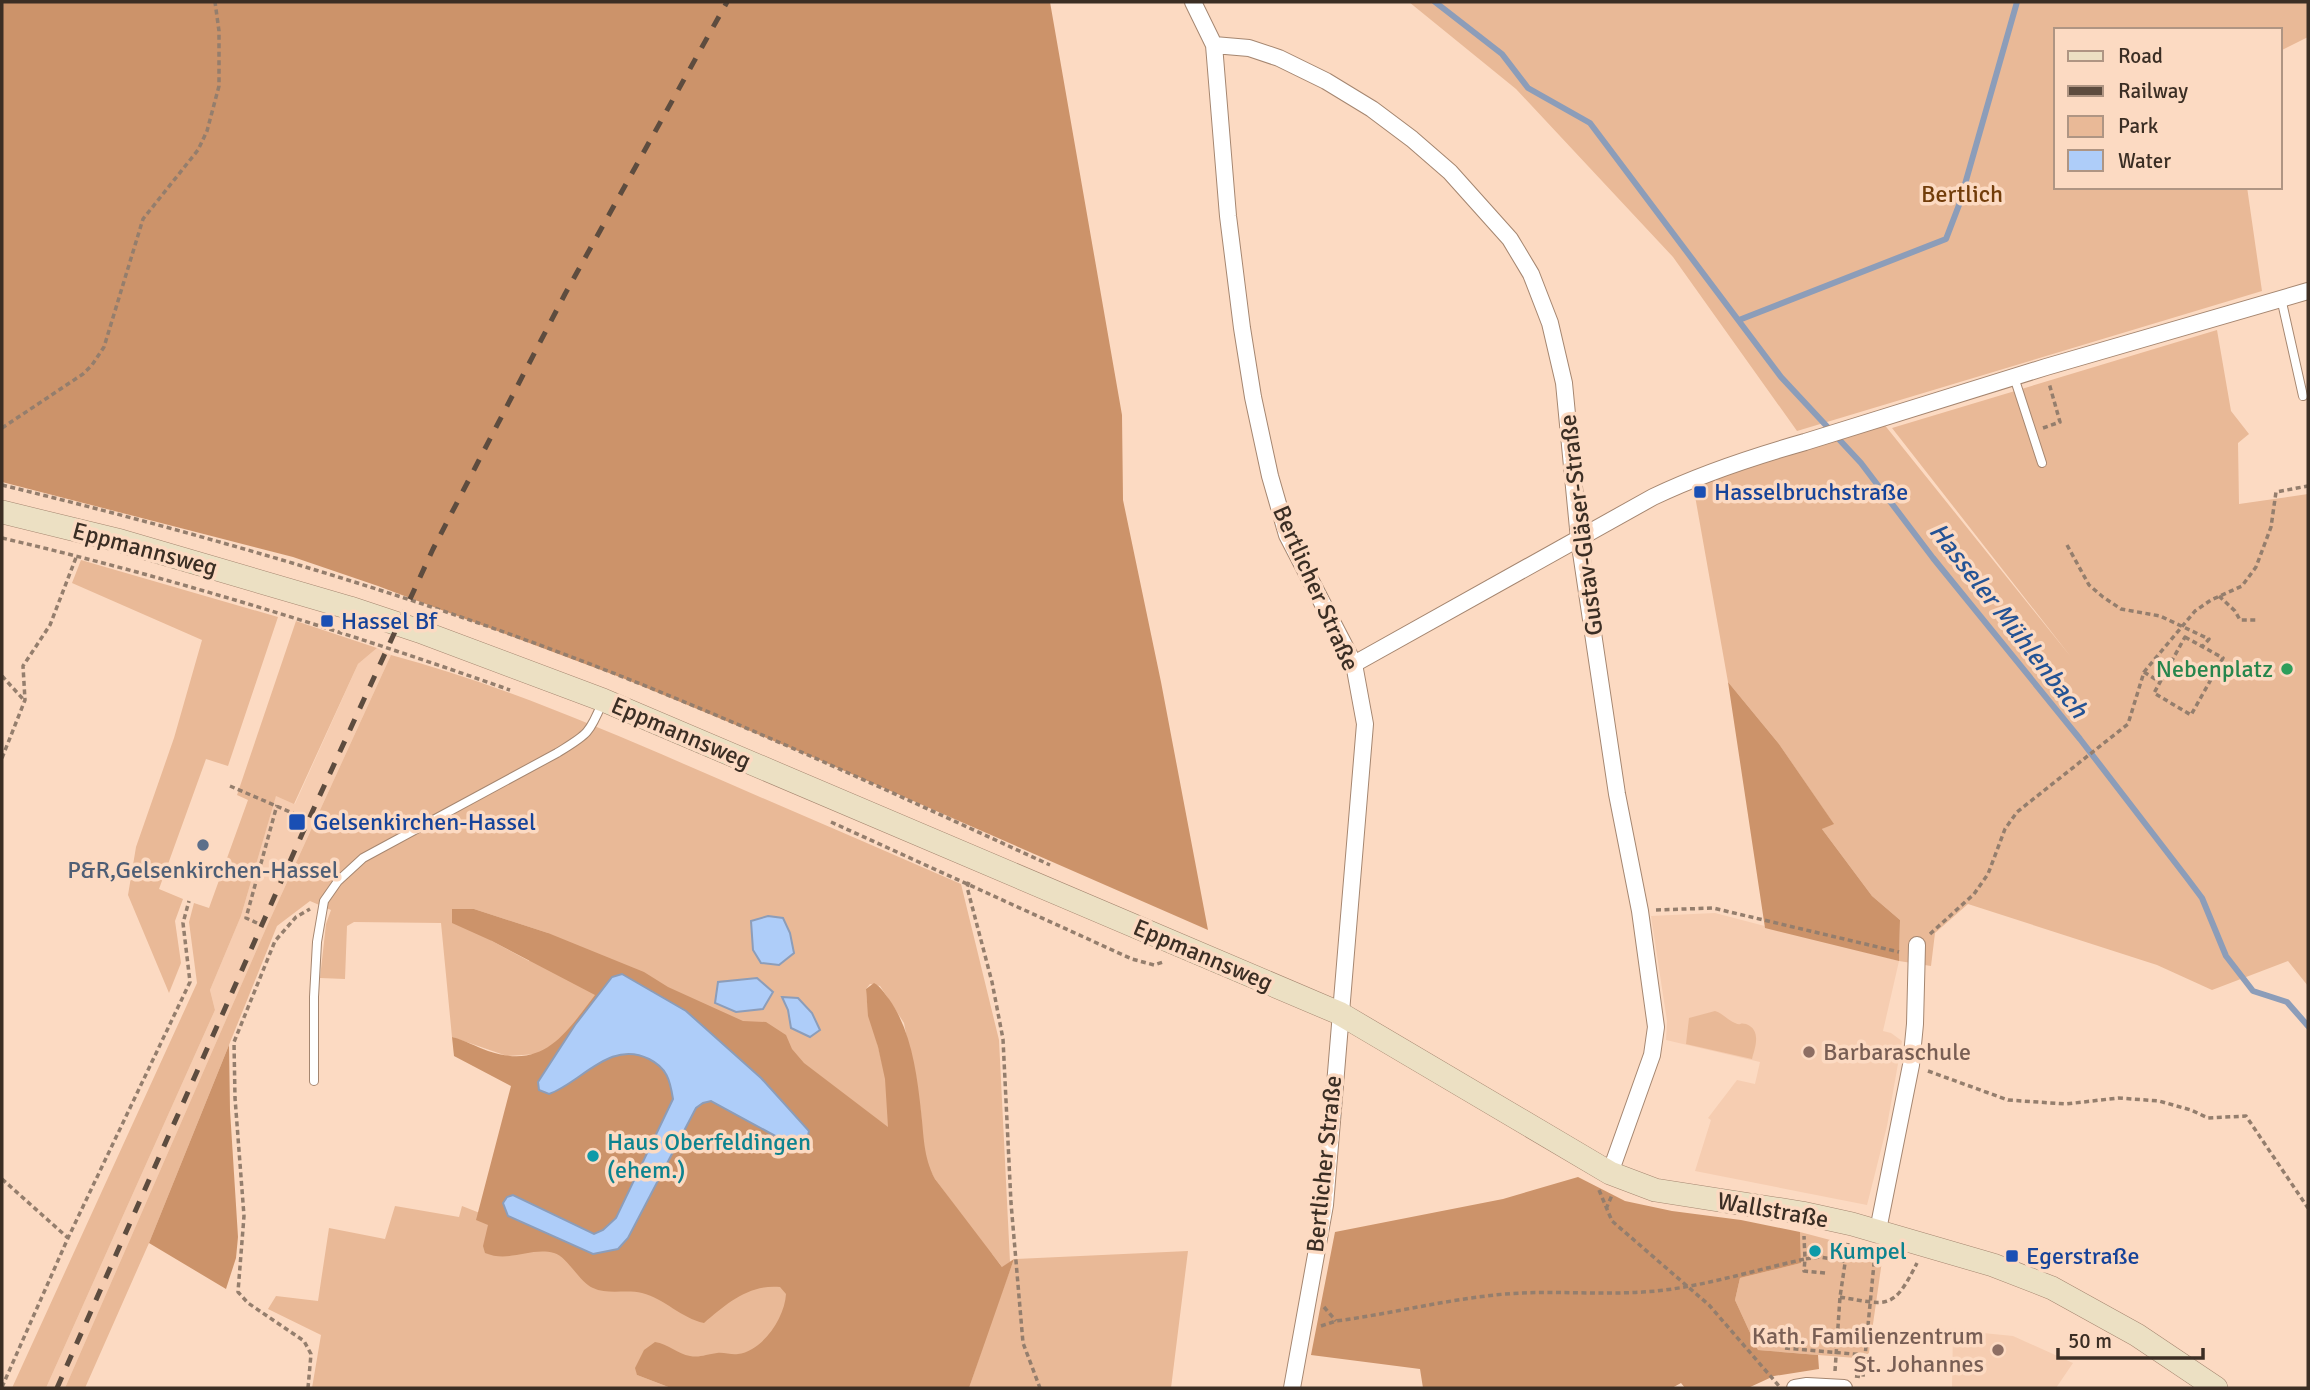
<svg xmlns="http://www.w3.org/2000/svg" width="2310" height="1390" viewBox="0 0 2310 1390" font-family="Signika,sans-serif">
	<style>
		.built { fill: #f6cdb1 }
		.green { fill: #e9b997; fill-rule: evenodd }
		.forest { fill: #cc936a }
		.water { fill: #aecdf9; stroke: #8c9db9; stroke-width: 2 }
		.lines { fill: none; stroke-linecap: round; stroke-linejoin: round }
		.stream { stroke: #8c9db9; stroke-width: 6 }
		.lane-casing { stroke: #a58670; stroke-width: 10 }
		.street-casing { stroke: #a58670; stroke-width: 18 }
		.secondary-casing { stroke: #a58670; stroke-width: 24 }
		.path { stroke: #947e6d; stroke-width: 3.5; stroke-dasharray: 5 3.5; stroke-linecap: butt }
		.lane { stroke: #fff; stroke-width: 8 }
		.street { stroke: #fff; stroke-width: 16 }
		.secondary { stroke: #ece0c3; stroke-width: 23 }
		.rail { stroke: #5d4c3f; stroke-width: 5; stroke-dasharray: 12 12; stroke-linecap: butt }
		.transit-dot { fill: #1a4fb4; stroke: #fcdac2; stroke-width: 2.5 }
		.leisure-dot { fill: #2e9e5b; stroke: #fcdac2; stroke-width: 2.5 }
		.service-dot { fill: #5c6f8a; stroke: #fcdac2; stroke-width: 2.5 }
		.education-dot { fill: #8d6e63; stroke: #fcdac2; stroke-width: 2.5 }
		.culture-dot { fill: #0f9aa8; stroke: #fcdac2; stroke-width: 2.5 }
		.labels { text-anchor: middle; stroke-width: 7; stroke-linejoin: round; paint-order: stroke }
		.park-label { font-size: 24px; fill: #723d0a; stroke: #fcdac2 }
		.transit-label { font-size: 24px; fill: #164399; stroke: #fcdac2; text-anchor: start }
		.street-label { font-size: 24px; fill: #3b2e24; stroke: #fcdac2 }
		.leisure-label { font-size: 24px; fill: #27864d; stroke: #fcdac2; text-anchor: end }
		.service-label { font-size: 24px; fill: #4e5e75; stroke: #fcdac2 }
		.education-label { font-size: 24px; fill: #785e54; stroke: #fcdac2; text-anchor: start }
		.culture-label { font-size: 24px; fill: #0d838f; stroke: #fcdac2; text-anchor: start }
		.water-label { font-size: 26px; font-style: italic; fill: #245395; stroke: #fcdac2 }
	</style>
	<rect width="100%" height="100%" fill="#fcdac2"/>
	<path class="built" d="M 377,648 L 391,655 L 267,926 L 65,1388 L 46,1388 L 215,1010 L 210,990 L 241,916 L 276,795 L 295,804 L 358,664 Z
		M 1715,913 L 1899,961 L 1883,1031 L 1891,1033 L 1902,1041 L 1887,1126 L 1867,1205 L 1695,1171 L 1711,1120 L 1708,1118 L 1737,1080 L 1755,1084 L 1760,1062 L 1666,1040 L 1667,1021 L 1651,916 Z
		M 1953,1330 L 2013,1336 L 2073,1363 L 2056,1388 L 1952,1388 Z"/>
	<path class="green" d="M 1409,2 L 2308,2 L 2308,37 L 2280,51 L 2280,30 L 2056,30 L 2056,187 L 2247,187 L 2262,291 L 1797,431 L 1673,257 L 1516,89 Z
		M 2217,330 L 2231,411 L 2249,434 L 2238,443 L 2239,504 L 2308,494 L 2308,986 L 2288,961 L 2212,990 L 2157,965 L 1968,904 L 1935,933 L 1931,966 L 1899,961 L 1900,920 L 1872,896 L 1822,829 L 1833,823 L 1779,744 L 1728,682 L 1692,479 L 1879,418 L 2071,657 L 1892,428 Z
		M 81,560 L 278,617 L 228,766 L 206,759 L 159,889 L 183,899 L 175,921 L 181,963 L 169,993 L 128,895 L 136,847 L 174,738 L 202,640 L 72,583 Z
		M 296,621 L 377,648 L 358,664 L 294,804 L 276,796 L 241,916 L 210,990 L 215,1010 L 46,1388 L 12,1388 L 197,983 L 189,922 L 194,903 L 209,908 L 248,800 L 237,795 Z
		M 391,655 C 492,682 589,723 684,764 C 776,804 869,844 961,884 L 999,1040 L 1010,1262 L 1003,1268 L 992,1254 L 995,1311 L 1014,1259 L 1188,1251 L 1171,1388 L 969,1388 L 991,1322 L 637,1375 L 671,1388 L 312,1388 L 321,1335 L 268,1309 L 276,1296 L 318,1301 L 329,1228 L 385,1239 L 395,1206 L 459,1217 L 462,1206 L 485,1215 L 552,1048 L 537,1054 L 507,1056 L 452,1037 L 441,923 L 354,922 L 347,926 L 345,979 L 320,978 L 326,924 L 331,910 L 310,901 L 277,926 L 149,1243 L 85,1388 L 65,1388 L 267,926 ZM 474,909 L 548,933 L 529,961 L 492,941 L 452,910 ZM 870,984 L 880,986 L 904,1023 L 921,1112 L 922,1134 L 926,1163 L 935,1179 L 966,1221 L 896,1128 L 894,1111 L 867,1002 L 866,989 Z
		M 1715,1011 C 1723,1013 1727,1020 1735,1023 C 1741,1026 1739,1022 1746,1024 C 1762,1030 1755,1048 1752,1059 L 1686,1044 L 1689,1018 Z
		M 1800,1232 L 1883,1254 L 1868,1359 L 1758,1350 L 1735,1300 L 1740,1278 L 1801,1263 Z"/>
	<path class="forest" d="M 2,2 L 1050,2 L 1122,415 L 1123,500 L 1161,682 L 1208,930 L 815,758 L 625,679 L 378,586 L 293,557 L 2,482 Z
		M 1728,682 L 1779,744 L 1834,824 L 1822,829 L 1872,896 L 1900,920 L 1899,961 L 1765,928 Z
		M 452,909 L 474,909 L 548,933 L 644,972 L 668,987 L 743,1021 L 766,1022 L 786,1035 L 792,1049 L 804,1063 L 888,1127 L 885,1079 L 878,1047 L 868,1016 L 866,989 L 874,983 C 881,987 884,993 889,999 C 911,1030 917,1073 921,1111 C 924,1136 923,1156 935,1179 L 1002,1267 L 1014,1259 L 969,1388 L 671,1388 L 637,1375 L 635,1368 L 644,1350 L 655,1342 C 668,1344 678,1354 690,1356 C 700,1358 707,1354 717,1353 C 724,1352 731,1355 738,1354 C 763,1351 785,1317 786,1294 L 780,1287 C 749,1284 726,1304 704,1323 C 681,1318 665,1299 642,1293 C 627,1289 608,1295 593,1288 C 579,1282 567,1256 554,1253 C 530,1247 509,1263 485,1253 L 483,1246 L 488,1225 L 476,1220 L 511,1086 L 454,1056 L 452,1037 C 465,1040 476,1047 488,1051 C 544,1070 565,1034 595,995 L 492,941 L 452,923 Z
		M 229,1045 L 230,1110 L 238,1237 L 236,1258 L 226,1289 L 149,1243 Z
		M 1578,1177 L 1625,1201 L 1672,1211 L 1741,1220 L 1800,1232 L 1801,1263 L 1740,1278 L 1735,1300 L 1758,1350 L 1818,1355 L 1819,1369 L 1774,1376 L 1748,1388 L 1685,1388 L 1681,1383 L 1672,1388 L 1423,1388 L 1420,1369 L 1311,1355 L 1335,1232 L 1503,1199 Z"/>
	<path class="water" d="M 768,916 L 783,918 L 790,933 L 794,953 L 779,965 L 761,963 L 753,950 L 751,921 Z
		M 622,974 L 686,1011 L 761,1078 L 809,1131 L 807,1140 L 802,1145 L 790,1144 L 711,1101 L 703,1103 L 696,1108 L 628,1238 L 618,1249 L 593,1254 L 508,1216 L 503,1203 L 507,1197 L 513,1195 L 594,1234 L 603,1230 L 616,1218 L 673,1099 C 670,1080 667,1068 649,1059 C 610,1039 581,1083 549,1094 L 539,1090 L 538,1082 L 575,1025 L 612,977 Z
		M 757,978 L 773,992 L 763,1009 L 736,1012 L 715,1003 L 718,982 Z
		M 782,997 L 798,998 L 812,1013 L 820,1030 L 810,1037 L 791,1028 L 788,1010 Z"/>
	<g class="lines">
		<path class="stream" d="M 1435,2 L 1502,54 L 1528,88 L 1590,123 L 1781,377 L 1861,463 L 1933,558 L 2080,739 L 2187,878 L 2202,898 L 2226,956 L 2253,991 L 2287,1002 L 2308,1026
			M 1739,320 L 1946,239 L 1959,205 L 2017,2"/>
		<defs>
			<path id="lane" d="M 2281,298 L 2303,396
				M 2014,377 L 2042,463
				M 314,1081 L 314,997 L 317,942 L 324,901 L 338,881 L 363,858 L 557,753 C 586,735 589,735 602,703"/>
			<path id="street" d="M 1193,2 L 1214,45 L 1228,216 L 1242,328 L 1253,397 L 1270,476 L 1287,535 L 1354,664 L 1365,724 L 1325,1205 L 1292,1388
				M 1214,45 L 1249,48 L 1279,58 L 1326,81 L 1372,109 L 1412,139 L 1450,172 L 1510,239 L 1531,274 L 1550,323 L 1564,383 L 1579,539 L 1617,794 L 1640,911 L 1656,1027 L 1652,1055 L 1610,1173
				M 1354,664 L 1653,497 C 1703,473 1752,457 1805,442 L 2046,367 L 2308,291
				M 1878,1230 L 1911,1065 L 1915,1024 L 1917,945
				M 1795,1388 L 1807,1386 L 1844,1388"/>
			<path id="secondary" d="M 2,512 L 121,541 L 350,608 L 419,631 L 603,700 L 1339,1013 L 1610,1173 L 1655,1190 L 1802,1213 L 1852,1224 L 1993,1265 L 2052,1288 L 2137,1335 L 2216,1388"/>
		</defs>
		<use href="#lane" class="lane-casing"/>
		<use href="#street" class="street-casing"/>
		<use href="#secondary" class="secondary-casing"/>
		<path class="path" d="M 2,428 L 83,374 L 92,365 L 104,347 L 143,219 L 198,150 L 207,131 L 219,86 L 219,31 L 215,2
			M 2043,428 L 2060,422 L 2049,383
			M 2,485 C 207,535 412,594 608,671 C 758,730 904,798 1050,865
			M 2,538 C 174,578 343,631 510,690
			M 2067,545 L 2089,585 L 2103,597 L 2121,609 L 2160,616 L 2209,639 L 2203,646
			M 2219,596 L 2235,611 L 2240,620 L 2257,620
			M 2185,637 L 2223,658 L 2191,715 L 2154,693 Z
			M 2144,672 L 2160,682
			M 2,676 L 23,699
			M 2,758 L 25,700 L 23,666 L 50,625 L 77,555
			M 230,786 L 304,818
			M 831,822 L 1132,959 L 1154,965 L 1163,962
			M 969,882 L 967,887 L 992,982 L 1003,1039 L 1011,1203 L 1023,1343 L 1040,1388
			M 1656,910 L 1713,908 L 1899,952
			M 257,923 L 246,918 L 277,805
			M 1930,934 L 1974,894 L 1988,874 L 2005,829 L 2017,812 L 2128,724 L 2144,672 L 2195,611 L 2211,600 L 2242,586 L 2256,567 L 2271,527 L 2276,492 L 2308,486
			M 1928,1071 L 2008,1100 L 2066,1104 L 2118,1098 L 2159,1101 L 2191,1110 L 2208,1118 L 2246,1116 L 2308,1208
			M 2,1179 L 68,1238
			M 1599,1190 L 1612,1221 L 1709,1305 L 1779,1386
			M 1606,1209 L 1612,1195
			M 1825,1273 L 1804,1271 L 1805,1259 L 1819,1257 L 1845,1261
			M 1840,1297 C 1888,1305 1893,1311 1917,1263
			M 1324,1307 L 1336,1321
			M 1321,1326 L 1336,1321 C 1397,1313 1459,1296 1521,1293 C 1568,1291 1617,1296 1665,1290 C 1712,1284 1759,1269 1805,1259 L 1804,1236
			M 1785,1348 L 1865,1355
			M 1835,1371 L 1840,1297 L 1848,1243
			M 1855,1376 L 1863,1377 L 1875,1253
			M 2,1387 L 68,1238 L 190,982 L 183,923 L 189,901
			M 308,1388 L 311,1354 L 304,1341 L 248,1303 L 238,1292 L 244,1216 L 235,1098 L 234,1042 L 275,941 L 296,917 L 310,909"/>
		<use href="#lane" class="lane"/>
		<use href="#street" class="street"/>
		<use href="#secondary" class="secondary"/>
		<path class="rail" d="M 57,1388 L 303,832 L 433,549 L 565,294 L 727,2"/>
	</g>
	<g class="transit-dot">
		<rect x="1693" y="485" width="14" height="14" rx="3.5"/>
		<rect x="320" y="614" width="14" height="14" rx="3.5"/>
		<rect x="288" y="813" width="18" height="18" rx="3.5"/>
		<rect x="2005" y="1249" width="14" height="14" rx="3.5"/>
	</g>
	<circle class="leisure-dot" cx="2287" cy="669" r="7"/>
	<circle class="service-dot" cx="203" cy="845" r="7"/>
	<g class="education-dot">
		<circle cx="1809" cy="1052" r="7"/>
		<circle cx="1998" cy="1350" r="7"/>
	</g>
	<g class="culture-dot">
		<circle cx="593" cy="1156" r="7"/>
		<circle cx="1815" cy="1251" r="7"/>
	</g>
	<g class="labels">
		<g class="park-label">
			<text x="1962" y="202">Bertlich</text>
		</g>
		<g class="transit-label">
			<text x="1714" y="500">Hasselbruchstraße</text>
			<text x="341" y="629">Hassel Bf</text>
			<text x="313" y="830">Gelsenkirchen-Hassel</text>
			<text x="2026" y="1264">Egerstraße</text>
		</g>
		<g class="street-label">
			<text transform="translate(1581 525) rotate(-97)" y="8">Gustav-Gläser-Straße</text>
			<text transform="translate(145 549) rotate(15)" y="8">Eppmannsweg</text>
			<text transform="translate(1316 588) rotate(66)" y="8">Bertlicher Straße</text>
			<text transform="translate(681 733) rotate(23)" y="8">Eppmannsweg</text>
			<text transform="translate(1203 955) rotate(23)" y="8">Eppmannsweg</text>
			<text transform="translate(1324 1164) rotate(-84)" y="8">Bertlicher Straße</text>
			<text transform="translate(1773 1210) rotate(10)" y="8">Wallstraße</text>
		</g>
		<g class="leisure-label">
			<text x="2273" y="677">Nebenplatz</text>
		</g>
		<g class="service-label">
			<text x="203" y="878">P&amp;R,Gelsenkirchen-Hassel</text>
		</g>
		<g class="education-label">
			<text x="1823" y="1060">Barbaraschule</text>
			<text x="1984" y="1344" text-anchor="end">Kath. Familienzentrum<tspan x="1984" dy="28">St. Johannes</tspan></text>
		</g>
		<g class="culture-label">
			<text x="607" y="1150">Haus Oberfeldingen<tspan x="607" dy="28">(ehem.)</tspan></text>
			<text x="1829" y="1259">Kumpel</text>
		</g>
		<g class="water-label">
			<text transform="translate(2009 620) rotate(52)" y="9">Hasseler Mühlenbach</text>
		</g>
	</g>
	<rect width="2310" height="1390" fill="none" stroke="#3b2e24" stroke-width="7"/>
	<rect x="2054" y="28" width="228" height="161" fill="#fcdac2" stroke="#af9583" stroke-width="2"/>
	<rect x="2068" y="51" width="35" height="10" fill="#ece0c3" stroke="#af9583" stroke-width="2"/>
	<text x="2118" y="63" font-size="21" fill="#3b2e24">Road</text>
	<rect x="2068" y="86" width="35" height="10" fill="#5d4c3f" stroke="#af9583" stroke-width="2"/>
	<text x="2118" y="98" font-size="21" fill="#3b2e24">Railway</text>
	<rect x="2068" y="116" width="35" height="21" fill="#e9b997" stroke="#af9583" stroke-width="2"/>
	<text x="2118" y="133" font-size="21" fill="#3b2e24">Park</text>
	<rect x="2068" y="150" width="35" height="21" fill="#aecdf9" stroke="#af9583" stroke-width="2"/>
	<text x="2118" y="168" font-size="21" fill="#3b2e24">Water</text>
	<path d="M2058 1348v10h145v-10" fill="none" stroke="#3b2e24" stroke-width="3.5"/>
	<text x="2068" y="1348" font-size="21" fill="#3b2e24" stroke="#fcdac2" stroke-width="5" paint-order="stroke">50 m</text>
</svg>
